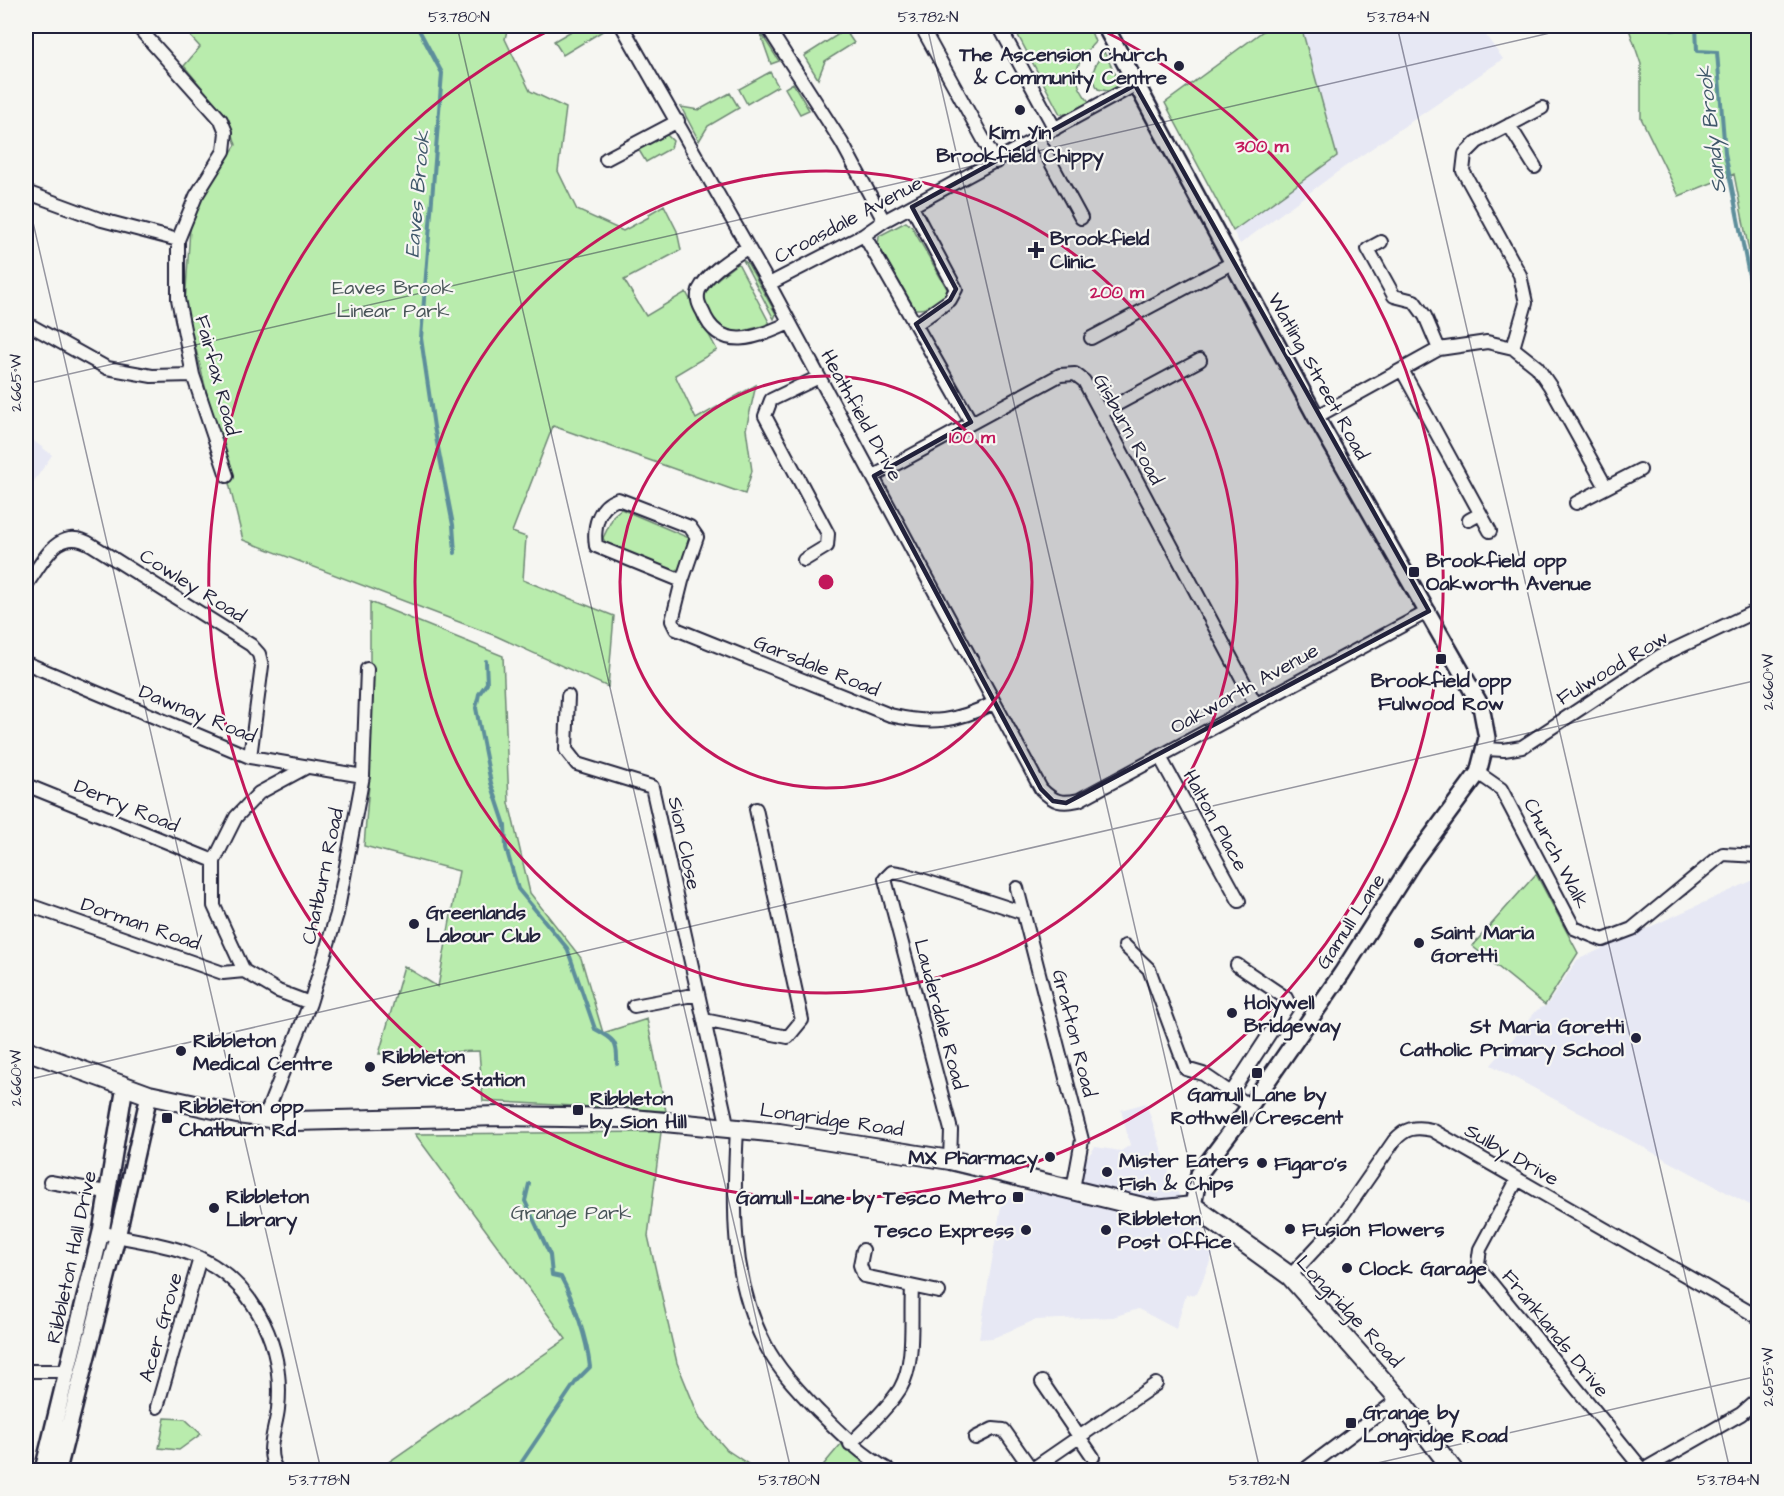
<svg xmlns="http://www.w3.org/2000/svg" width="1784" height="1496" viewBox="0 0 1784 1496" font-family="'Architects Daughter',sans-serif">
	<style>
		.built { fill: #e7e8f4 }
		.green { fill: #b9ecad; stroke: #6e8774; stroke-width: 1.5 }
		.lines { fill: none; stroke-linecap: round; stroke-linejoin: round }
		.stream { stroke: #5d8e9b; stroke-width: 4 }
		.minor-casing { stroke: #22223b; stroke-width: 16 }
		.tertiary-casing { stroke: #22223b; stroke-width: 20 }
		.secondary-casing { stroke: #22223b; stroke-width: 22 }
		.minor { stroke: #f6f6f2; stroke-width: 12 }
		.tertiary { stroke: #f6f6f2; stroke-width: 15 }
		.secondary { stroke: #f6f6f2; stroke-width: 18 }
		.marked { fill: #22223b; fill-opacity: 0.2; stroke: #22223b; stroke-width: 4.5; stroke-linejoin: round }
		.ticks { fill: none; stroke: #22223b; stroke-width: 1.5; stroke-opacity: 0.45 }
		.ring { fill: none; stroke: #c2185b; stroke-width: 3 }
		.poi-dot { fill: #22223b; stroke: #f6f6f2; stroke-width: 2 }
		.labels { text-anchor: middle; stroke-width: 4.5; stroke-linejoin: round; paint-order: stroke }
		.poi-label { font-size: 20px; font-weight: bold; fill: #22223b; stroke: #f6f6f2; text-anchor: start }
		.street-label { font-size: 20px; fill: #22223b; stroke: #f6f6f2 }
		.park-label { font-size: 20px; fill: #485458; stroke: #f6f6f2 }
		.water-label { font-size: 21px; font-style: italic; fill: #40586b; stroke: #f6f6f2 }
		.centre { fill: #c2185b; stroke: #f6f6f2; stroke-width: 3 }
		.ring-label { font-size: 18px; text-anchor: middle; font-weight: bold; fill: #c2185b; stroke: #f6f6f2; stroke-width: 4.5; stroke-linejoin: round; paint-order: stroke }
		.neatline { fill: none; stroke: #22223b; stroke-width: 2 }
		.ticks-label { font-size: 15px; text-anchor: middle; fill: #22223b }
	</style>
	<rect width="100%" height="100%" fill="#f6f6f2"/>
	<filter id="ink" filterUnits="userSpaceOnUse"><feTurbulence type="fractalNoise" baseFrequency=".0167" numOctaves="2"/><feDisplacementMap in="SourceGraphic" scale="12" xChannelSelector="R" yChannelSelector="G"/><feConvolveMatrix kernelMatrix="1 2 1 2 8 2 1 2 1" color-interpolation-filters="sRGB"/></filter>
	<g filter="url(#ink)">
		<path class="built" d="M 1270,26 L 1479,26 L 1503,59 L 1340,170 L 1240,244 L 1165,103 Z
			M 26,435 L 52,455 L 26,493 Z
			M 1758,878 L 1758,1190 L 1750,1205 L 1491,1065 L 1537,1010 L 1547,1005 L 1577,960 Z
			M 1146,1103 L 1174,1187 L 1215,1249 L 1197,1294 L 1186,1295 L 1176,1329 L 1138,1309 L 1113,1317 L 1035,1320 L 993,1338 L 979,1339 L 1002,1200 L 1072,1178 L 1095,1147 L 1121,1151 L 1130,1145 L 1121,1110 Z"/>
		<path class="green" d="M 181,26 L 508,26 L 505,39 L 530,91 L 566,108 L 558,171 L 577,210 L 623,231 L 649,217 L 649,214 L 664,205 L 677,231 L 681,250 L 624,280 L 646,316 L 686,292 L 717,350 L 675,375 L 696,419 L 756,385 L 746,429 L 752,471 L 745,494 L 553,426 L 512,532 L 526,537 L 523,580 L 614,616 L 608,687 L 496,636 L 243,540 L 185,305 L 191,213 L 236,145 L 228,119 L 184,66 L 200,47 Z
			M 580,26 L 611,26 L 563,55 L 554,41 Z
			M 1013,26 L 1089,26 L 1095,42 C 1074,64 1069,79 1090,103 L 1070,114 L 1060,114 Z
			M 1270,26 L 1301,26 L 1337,156 L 1233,231 L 1165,103 Z
			M 1628,26 L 1758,26 L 1758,298 L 1734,174 L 1679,196 L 1641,118 L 1641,64 Z
			M 759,30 L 779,61 L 771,64 Z
			M 845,30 L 854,43 L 825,61 L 818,79 L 804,56 Z
			M 1104,52 L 1122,87 L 1112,92 L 1098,89 C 1089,74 1094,65 1104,52 Z
			M 770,72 L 778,86 L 747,104 L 739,89 Z
			M 793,83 L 809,110 L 800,114 L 785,88 Z
			M 730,93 L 739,108 L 708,126 L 699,141 L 681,107 L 699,110 Z
			M 667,135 L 673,141 L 671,148 L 646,162 L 637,147 Z
			M 906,222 L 912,227 L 947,289 C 945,303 927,310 915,309 L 878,245 L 879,236 Z
			M 743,260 L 748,264 L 776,314 L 774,319 Z
			M 738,263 L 770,324 L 732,334 L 722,333 L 702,303 C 706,284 724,274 738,263 Z
			M 621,509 L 689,538 L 690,546 L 683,567 L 675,571 L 608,547 L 603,538 L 614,515 Z
			M 370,602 L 503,656 L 509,803 L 530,893 L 581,958 L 603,1033 L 647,1019 L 666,1111 L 483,1101 L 479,1051 L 379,1054 L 404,966 L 438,987 L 459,871 L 364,846 L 370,772 Z
			M 1536,874 L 1578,953 L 1545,1005 L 1472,946 Z
			M 661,1132 L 648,1236 L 677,1363 L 700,1419 L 727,1450 L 757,1470 L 386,1470 L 386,1464 L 566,1339 L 415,1134 Z
			M 165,1418 L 185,1419 L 201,1434 L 179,1450 L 159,1448 Z
			M 841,1444 L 879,1470 L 819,1470 Z"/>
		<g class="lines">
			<path class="stream" d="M 410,26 L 419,30 L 442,73 L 421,338 L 434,427 L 453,525 L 455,553
				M 1673,26 L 1672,30 L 1693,26
				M 1696,26 L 1697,51 L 1717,52 L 1725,153 L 1758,321
				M 486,661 L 487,683 L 479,694 L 476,708 L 491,783 L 505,825 L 506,848 L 518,889 L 567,948 L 595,1029 C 614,1039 618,1042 617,1064
				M 520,1470 L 519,1466 L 577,1380 L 590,1367 C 587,1339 574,1301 561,1277 L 552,1275 L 550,1255 L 525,1201 L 529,1184"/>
			<defs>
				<path id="minor" d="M 137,26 L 221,120 L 226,132 L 224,151 L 196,196 L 178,240 L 178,299 L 193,375 L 227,476
					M 622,26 L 769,284 L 1041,789 C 1054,802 1061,804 1079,800 L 1429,611
					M 767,26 L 842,143 L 884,221
					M 921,26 L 996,162
					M 999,26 L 1055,129
					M 1509,125 L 1535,167
					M 1038,139 L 1081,218
					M 606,159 L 678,121
					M 26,192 L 102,220 L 178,240
					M 912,207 L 956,289 L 950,300 L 916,324
					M 864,235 L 971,422
					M 1381,242 L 1368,249 L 1394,296 L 1414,301 L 1425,316 L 1439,349
					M 748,247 C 732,258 708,272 699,290 C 696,299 699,305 703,312 C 719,353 758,338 789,323
					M 769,284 L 864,235 L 884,221 L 1135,85
					M 26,323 L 107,368 L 152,376 L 193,375
					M 1091,338 L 1232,263
					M 1513,348 L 1526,303 L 1520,275 L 1463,171 L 1465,154 L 1477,142 L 1542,108
					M 1402,370 L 1490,531
					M 1101,413 L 1200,360
					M 1316,417 L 1439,349 L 1487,342 L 1513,348 L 1537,367 L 1550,386 L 1606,487
					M 874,476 L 1060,375 L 1075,374 L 1084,381 L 1255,703
					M 1576,503 L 1640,470
					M 1469,520 L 1480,514
					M 804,560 L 827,546 L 828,534 L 765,416 L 771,400 L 819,377
					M 682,581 L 697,537 L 690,527 L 618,499 C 598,506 593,526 596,546 L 682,581 L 672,621 L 676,629 L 890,715 C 932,725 956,722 994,703
					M 26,585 C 44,561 58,524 92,545 L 251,645 L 259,654 L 262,666 L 250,757
					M 26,663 L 250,757 L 363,776
					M 568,696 L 566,750 L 577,764 L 652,787 L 728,1128
					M 1486,749 L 1504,750 L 1522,747 L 1660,656 L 1758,610
					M 1160,757 L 1239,901
					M 307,767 L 259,793 L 236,817 L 214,861 L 214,906 L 244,971 L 278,991 L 310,1003
					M 1478,773 L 1501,789 L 1574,928 L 1603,940 L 1632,929 L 1723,854 L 1758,856
					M 26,785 L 214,861
					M 1017,888 L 1082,1140 L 1073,1189
					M 26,904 L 223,973 L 244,971
					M 1125,946 L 1149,969 L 1186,1069 L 1203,1074 L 1250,1106
					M 634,1006 L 698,994
					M 704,1020 L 788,1037 L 802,1020 L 756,809
					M 1231,1093 L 1289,1004 L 1286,998 L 1237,965
					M 265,1117 L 310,1003 L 337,914 L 363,776 L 367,669
					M 737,1129 C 733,1201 730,1278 765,1344 C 777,1368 797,1389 816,1409 C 839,1432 860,1454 889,1470
					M 950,1160 L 951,1130 L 885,879 L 892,872 L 904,874 L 1024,913
					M 1517,1180 L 1480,1249 L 1478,1263 L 1482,1272 L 1643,1470
					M 50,1182 L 106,1192
					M 101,1232 C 128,1240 158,1242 185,1252 C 251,1275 285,1342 278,1409 C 276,1429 264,1453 277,1470
					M 863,1250 L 860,1265 L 864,1276 L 939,1292
					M 1290,1276 L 1330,1233 L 1394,1141 C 1405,1128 1415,1126 1432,1130 L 1758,1317
					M 26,1371 L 68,1371
					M 1042,1382 L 1093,1457
					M 157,1407 L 200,1258
					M 975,1438 L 993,1429 L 1004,1430 L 1032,1470
					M 850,1444 C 867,1427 887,1409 900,1389 C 916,1362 910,1318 912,1288
					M 1031,1470 L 1156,1384
					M 1304,1470 L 1399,1399
					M 1643,1470 L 1741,1414 L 1758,1399"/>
				<path id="tertiary" d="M 1105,26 L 1316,417 L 1481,706 L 1487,738 L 1478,773 L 1414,860 L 1342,973 L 1250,1106 L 1199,1174 L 1193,1206
					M 43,1470 L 101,1232 L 125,1086
					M 58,1470 L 117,1237 L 149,1095"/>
				<path id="secondary" d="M 26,1050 L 149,1095 L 237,1114 L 295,1121 L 500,1116 L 622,1118 L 728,1128 L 779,1133 L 950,1160 L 1155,1210 L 1193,1206 L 1290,1276 L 1399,1399 L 1453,1470"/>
			</defs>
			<use href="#minor" class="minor-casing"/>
			<use href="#tertiary" class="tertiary-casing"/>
			<use href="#secondary" class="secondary-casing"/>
			<use href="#minor" class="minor"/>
			<use href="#tertiary" class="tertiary"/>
			<use href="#secondary" class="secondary"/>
		</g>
	</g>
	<path class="marked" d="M 1135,85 L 1429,611 L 1066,803 L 1053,801 L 1041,789 L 874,476 L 971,422 L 916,324 L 950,300 L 956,289 L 912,207 Z"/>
	<path class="ticks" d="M 457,26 L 791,1470M 927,26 L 1260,1470M 1397,26 L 1730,1470M 26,192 L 321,1470M 26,384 L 1580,26M 26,1080 L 1758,680M 1347,1470 L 1758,1376"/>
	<g class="ring">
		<circle cx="826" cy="582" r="206"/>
		<circle cx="826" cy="582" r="411"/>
		<path d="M1096 27A617 617 0 1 1 556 27"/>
	</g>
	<g class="poi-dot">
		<circle cx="1179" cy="66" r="6"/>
		<circle cx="1020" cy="110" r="6"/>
		<path d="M1033 241h6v6h6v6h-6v6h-6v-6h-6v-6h6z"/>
		<rect x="1408" y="566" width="12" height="12" rx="3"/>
		<rect x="1435" y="653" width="12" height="12" rx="3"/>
		<circle cx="414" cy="924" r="6"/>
		<circle cx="1419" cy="943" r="6"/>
		<circle cx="1232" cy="1013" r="6"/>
		<circle cx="1636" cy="1038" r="6"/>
		<circle cx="181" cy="1051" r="6"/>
		<circle cx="370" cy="1067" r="6"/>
		<rect x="1251" y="1067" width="12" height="12" rx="3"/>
		<rect x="572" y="1104" width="12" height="12" rx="3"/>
		<rect x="161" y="1112" width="12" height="12" rx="3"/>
		<circle cx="1050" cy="1157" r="6"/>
		<circle cx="1262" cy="1163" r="6"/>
		<circle cx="1107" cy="1172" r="6"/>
		<rect x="1012" y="1191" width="12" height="12" rx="3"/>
		<circle cx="214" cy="1208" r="6"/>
		<circle cx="1290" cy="1229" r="6"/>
		<circle cx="1026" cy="1230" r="6"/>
		<circle cx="1106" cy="1230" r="6"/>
		<circle cx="1347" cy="1268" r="6"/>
		<rect x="1345" y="1417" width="12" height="12" rx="3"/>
	</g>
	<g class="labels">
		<g class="poi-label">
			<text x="1167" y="61" text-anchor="end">The Ascension Church<tspan x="1167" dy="23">&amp; Community Centre</tspan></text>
			<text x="1020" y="139" text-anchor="middle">Kim Yin<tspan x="1020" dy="23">Brookfield Chippy</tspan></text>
			<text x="1050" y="245">Brookfield<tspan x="1050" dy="23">Clinic</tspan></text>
			<text x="1426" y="567">Brookfield opp<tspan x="1426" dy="23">Oakworth Avenue</tspan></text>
			<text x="1441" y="687" text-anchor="middle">Brookfield opp<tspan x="1441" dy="23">Fulwood Row</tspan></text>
			<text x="426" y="919">Greenlands<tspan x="426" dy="23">Labour Club</tspan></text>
			<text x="1431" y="939">Saint Maria<tspan x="1431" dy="23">Goretti</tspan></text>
			<text x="1244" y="1009">Holywell<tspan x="1244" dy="23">Bridgeway</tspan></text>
			<text x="1624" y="1033" text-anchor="end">St Maria Goretti<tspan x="1624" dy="23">Catholic Primary School</tspan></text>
			<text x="193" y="1047">Ribbleton<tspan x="193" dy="23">Medical Centre</tspan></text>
			<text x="382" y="1063">Ribbleton<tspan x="382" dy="23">Service Station</tspan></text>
			<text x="1257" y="1101" text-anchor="middle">Gamull Lane by<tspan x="1257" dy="23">Rothwell Crescent</tspan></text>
			<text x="590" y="1105">Ribbleton<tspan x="590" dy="23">by Sion Hill</tspan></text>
			<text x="179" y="1113">Ribbleton opp<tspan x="179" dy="23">Chatburn Rd</tspan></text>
			<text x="1038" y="1164" text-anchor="end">MX Pharmacy</text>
			<text x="1119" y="1167">Mister Eaters<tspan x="1119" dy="23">Fish &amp; Chips</tspan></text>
			<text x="1274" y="1170">Figaro's</text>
			<text x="226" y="1203">Ribbleton<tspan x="226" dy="23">Library</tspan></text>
			<text x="1006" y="1204" text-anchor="end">Gamull Lane by Tesco Metro</text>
			<text x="1118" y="1225">Ribbleton<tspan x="1118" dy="23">Post Office</tspan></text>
			<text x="1302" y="1236">Fusion Flowers</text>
			<text x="1014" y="1237" text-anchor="end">Tesco Express</text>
			<text x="1359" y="1275">Clock Garage</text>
			<text x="1363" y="1419">Grange by<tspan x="1363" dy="23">Longridge Road</tspan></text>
		</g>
		<g class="street-label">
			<text transform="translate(848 219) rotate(-28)" y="7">Croasdale Avenue</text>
			<text transform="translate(218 375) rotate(75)" y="7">Fairfax Road</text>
			<text transform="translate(1319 376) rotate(61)" y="7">Watling Street Road</text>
			<text transform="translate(862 415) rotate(61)" y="7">Heathfield Drive</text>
			<text transform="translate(1129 429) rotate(61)" y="7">Gisburn Road</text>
			<text transform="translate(193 585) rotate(32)" y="7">Cowley Road</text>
			<text transform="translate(817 665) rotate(22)" y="7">Garsdale Road</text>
			<text transform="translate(1612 667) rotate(-31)" y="7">Fulwood Row</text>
			<text transform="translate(1244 688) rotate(-29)" y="7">Oakworth Avenue</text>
			<text transform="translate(198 713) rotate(22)" y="7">Dawnay Road</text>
			<text transform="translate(127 805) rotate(22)" y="7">Derry Road</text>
			<text transform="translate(1216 820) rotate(61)" y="7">Halton Place</text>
			<text transform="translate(685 843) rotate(78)" y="7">Sion Close</text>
			<text transform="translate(1557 853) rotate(63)" y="7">Church Walk</text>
			<text transform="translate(322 876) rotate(-78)" y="7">Chatburn Road</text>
			<text transform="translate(1350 921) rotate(-57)" y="7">Gamull Lane</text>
			<text transform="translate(141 923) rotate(19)" y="7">Dorman Road</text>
			<text transform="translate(941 1014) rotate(75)" y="7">Lauderdale Road</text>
			<text transform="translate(1075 1033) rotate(76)" y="7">Grafton Road</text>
			<text transform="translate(832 1119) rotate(8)" y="7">Longridge Road</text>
			<text transform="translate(1512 1154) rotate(30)" y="7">Sulby Drive</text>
			<text transform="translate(71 1257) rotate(-78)" y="7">Ribbleton Hall Drive</text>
			<text transform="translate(1350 1311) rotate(47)" y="7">Longridge Road</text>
			<text transform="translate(160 1327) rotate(-74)" y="7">Acer Grove</text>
			<text transform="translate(1556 1333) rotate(51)" y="7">Franklands Drive</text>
		</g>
		<g class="park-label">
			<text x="393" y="294">Eaves Brook<tspan x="393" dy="23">Linear Park</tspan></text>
			<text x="571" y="1219">Grange Park</text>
		</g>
		<g class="water-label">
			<text transform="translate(1711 130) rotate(-97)" y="7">Sandy Brook</text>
			<text transform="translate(417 194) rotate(-85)" y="7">Eaves Brook</text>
		</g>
	</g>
	<circle cx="826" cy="582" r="9" class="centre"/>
	<g class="ring-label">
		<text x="1262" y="152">300 m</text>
		<text x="1117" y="298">200 m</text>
		<text x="972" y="443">100 m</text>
	</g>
	<rect width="1784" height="1496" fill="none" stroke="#f6f6f2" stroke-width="66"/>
	<rect x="33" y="33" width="1718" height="1430" class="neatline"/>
	<g class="ticks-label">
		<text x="459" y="22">53.780°N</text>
		<text x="928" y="22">53.782°N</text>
		<text x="1398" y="22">53.784°N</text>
		<text transform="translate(16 383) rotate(-90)" y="5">2.665°W</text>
		<text transform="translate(1768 682) rotate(-90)" y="5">2.660°W</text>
		<text transform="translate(16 1078) rotate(-90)" y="5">2.660°W</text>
		<text transform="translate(1768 1377) rotate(-90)" y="5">2.655°W</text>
		<text x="319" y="1485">53.778°N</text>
		<text x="789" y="1485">53.780°N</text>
		<text x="1259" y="1485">53.782°N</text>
		<text x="1728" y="1485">53.784°N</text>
	</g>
</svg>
